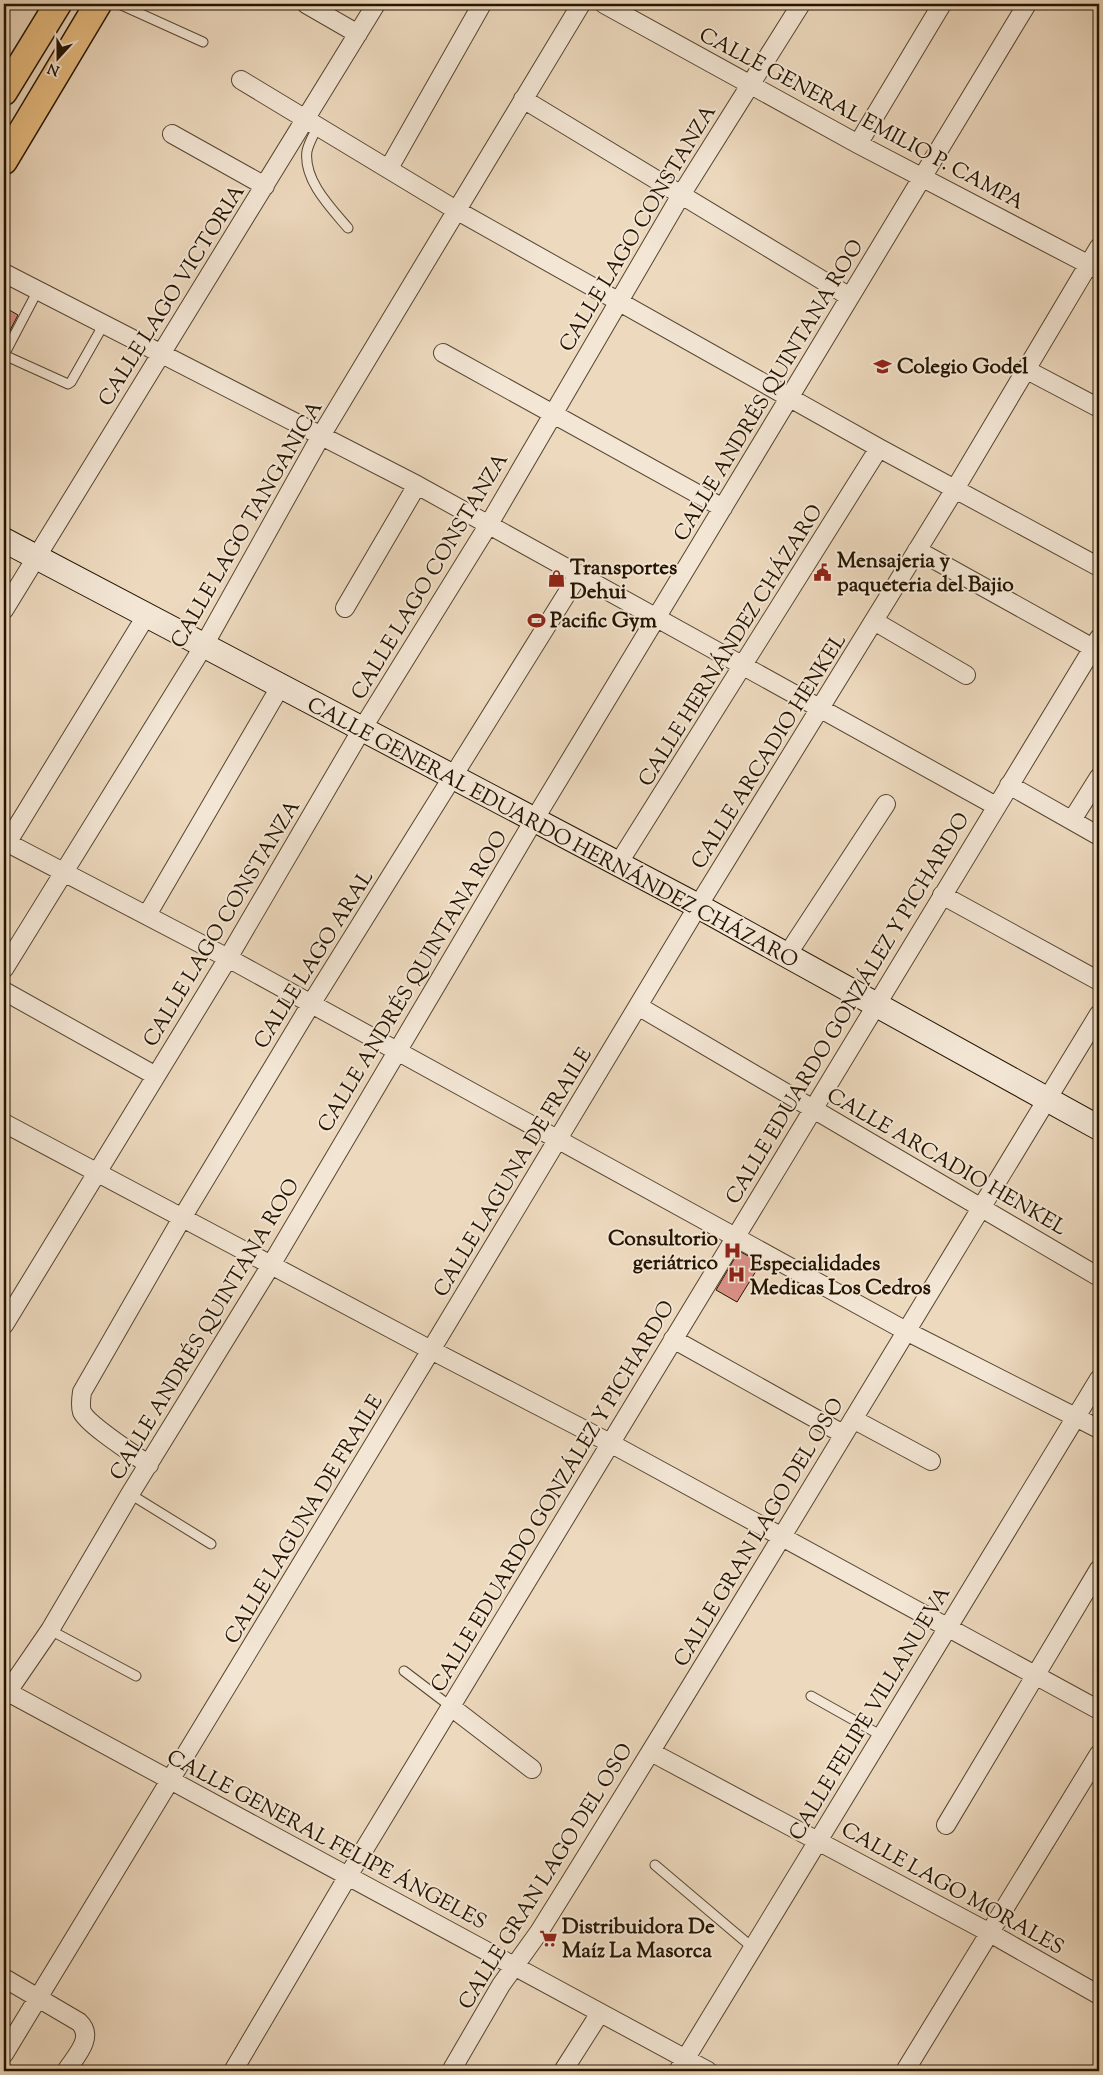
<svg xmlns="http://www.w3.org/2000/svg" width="1103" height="2075" viewBox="0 0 1103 2075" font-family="'Sorts Mill Goudy',serif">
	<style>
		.building { fill: #da9086; stroke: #241400 }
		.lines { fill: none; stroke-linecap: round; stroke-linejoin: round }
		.service-casing { stroke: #564530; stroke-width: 11 }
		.minor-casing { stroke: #564530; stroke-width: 20 }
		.secondary-casing { stroke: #241400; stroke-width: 26 }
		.primary-casing { stroke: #241400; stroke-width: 29 }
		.service { stroke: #f3e6d5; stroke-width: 9 }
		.minor { stroke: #f3e6d5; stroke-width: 18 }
		.secondary { stroke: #f3e6d5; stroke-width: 24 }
		.primary { stroke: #e6bc7f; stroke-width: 26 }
		.labels { text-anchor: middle; stroke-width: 4; stroke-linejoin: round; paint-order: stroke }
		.street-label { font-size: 21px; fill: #241400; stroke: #f3e6d5 }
		.poi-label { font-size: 21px; font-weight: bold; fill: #241400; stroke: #f3e6d5; text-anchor: start }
	</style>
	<rect width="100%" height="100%" fill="#edd9be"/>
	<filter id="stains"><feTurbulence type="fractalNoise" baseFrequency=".004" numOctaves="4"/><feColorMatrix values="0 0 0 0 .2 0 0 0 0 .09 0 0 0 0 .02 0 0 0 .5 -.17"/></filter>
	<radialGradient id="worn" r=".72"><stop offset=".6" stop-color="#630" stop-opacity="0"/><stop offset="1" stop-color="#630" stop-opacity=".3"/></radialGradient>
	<path class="building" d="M 4,307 L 18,315 L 4,342 Z
		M 739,1251 L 761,1263 L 737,1302 L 716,1290 Z"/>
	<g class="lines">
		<defs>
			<path id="service" d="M 119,4 L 203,42
				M 318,126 C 314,134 309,142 307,151 C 303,180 331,208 348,228
				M 38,290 L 4,355 L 68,384 L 71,382 L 104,324
				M 130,1494 L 211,1544
				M 50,1630 L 136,1676
				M 404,1671 L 450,1706
				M 811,1696 L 882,1736
				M 655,1865 L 753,1948"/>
			<path id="minor" d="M 306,4 L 358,34
				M 604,4 L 858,144 L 1099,270
				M 241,80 L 456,210 L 879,448 L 1099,567
				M 523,99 L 850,297
				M 172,134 L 265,186
				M 858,144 L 942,4
				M 389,168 L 482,4
				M 4,273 L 417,485 L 996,806
				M 443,353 L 723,508
				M 1027,370 L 1099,408
				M 917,550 L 1093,648
				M 345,608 L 417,485
				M 4,610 C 127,408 252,206 376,4
				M 874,621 L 966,675
				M 1009,785 L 1099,836
				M 1072,820 L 1099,777
				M 4,841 L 228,958 L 906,1331 L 1099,1429
				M 7,843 L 146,616
				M 618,864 L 879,448
				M 942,895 L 1099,981
				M 147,915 L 280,687
				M 787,955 L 886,804
				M 4,969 L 203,647 L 322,434 L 581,4
				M 4,991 L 156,1076
				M 638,1006 L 1099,1277
				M 4,1123 L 431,1350 L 610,1443 L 1099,1710
				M 4,1325 L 228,958 L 362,729 L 489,524 L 681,195 L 801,4
				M 673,1339 L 843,1434
				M 853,1419 L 931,1461
				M 149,1465 C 135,1455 88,1425 82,1412 C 80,1406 81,1399 82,1392 L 182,1218 L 311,1004 L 579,574
				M 4,1690 L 708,2071
				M 4,1697 L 50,1630 L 130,1494 L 271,1265 L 534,820 L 1027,4
				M 450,1706 L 532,1769
				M 651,1752 L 990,1933 L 1099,1995
				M 946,1825 L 1099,1569
				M 4,1978 L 79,2022 C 95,2037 76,2056 66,2071
				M 4,2054 L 431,1350 L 698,906 L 955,489 L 1099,247
				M 233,2071 L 348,1876 L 1099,638
				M 451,2071 L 501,1985 L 539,1932 C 729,1628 912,1320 1099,1014
				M 563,2071 L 600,2013
				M 678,2071 L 1099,1379
				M 905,2071 L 1099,1754"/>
			<path id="secondary" d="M 4,540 L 698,906 L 1099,1128"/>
			<path id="primary" d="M 4,92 L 58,4
				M 4,161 L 98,4"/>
		</defs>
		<use href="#service" class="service-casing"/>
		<use href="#minor" class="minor-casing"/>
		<use href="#secondary" class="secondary-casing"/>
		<use href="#primary" class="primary-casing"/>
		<use href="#service" class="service"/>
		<use href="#minor" class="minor"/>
		<use href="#secondary" class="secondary"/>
		<use href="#primary" class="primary"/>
	</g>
	<defs>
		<symbol id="school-bare" viewBox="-9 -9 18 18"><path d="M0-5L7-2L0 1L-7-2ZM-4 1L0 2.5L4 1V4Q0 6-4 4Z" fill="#8f2418" stroke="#f3e6d5" stroke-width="2.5" paint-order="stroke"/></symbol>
		<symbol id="civic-bare" viewBox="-9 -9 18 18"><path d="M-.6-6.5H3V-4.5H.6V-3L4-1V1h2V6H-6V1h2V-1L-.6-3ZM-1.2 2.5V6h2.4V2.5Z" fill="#8f2418" stroke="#f3e6d5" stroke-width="2.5" paint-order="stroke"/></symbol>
		<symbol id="shop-bare" viewBox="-9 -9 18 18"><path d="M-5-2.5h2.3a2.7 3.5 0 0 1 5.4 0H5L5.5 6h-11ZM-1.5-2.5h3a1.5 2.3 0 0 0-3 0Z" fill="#8f2418" stroke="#f3e6d5" stroke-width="2.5" paint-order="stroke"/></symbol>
		<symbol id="stadium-bare" viewBox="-9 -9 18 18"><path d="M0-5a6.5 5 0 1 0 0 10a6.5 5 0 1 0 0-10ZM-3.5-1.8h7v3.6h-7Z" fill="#8f2418" stroke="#f3e6d5" stroke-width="2.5" paint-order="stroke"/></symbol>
		<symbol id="hospital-bare" viewBox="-9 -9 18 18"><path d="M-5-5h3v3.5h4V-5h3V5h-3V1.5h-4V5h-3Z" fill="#8f2418" stroke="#f3e6d5" stroke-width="2.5" paint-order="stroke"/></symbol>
		<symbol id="supermarket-bare" viewBox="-9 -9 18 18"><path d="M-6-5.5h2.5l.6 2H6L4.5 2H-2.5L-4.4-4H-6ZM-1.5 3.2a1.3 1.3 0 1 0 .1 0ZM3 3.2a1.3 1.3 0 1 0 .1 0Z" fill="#8f2418" stroke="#f3e6d5" stroke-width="2.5" paint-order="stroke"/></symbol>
	</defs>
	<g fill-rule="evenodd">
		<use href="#school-bare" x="870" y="354" width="25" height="25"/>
		<use href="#civic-bare" x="810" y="560" width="25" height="25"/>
		<use href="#shop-bare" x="544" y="566" width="25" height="25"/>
		<use href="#stadium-bare" x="524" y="608" width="25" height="25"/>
		<use href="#hospital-bare" x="720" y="1238" width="25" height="25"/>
		<use href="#hospital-bare" x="724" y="1262" width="25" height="25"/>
		<use href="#supermarket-bare" x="536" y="1926" width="25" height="25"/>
	</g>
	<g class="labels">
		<g class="street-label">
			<text transform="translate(862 118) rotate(28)" y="7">CALLE GENERAL EMILIO P. CAMPA</text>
			<text transform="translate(637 228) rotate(-59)" y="7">CALLE LAGO CONSTANZA</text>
			<text transform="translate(171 295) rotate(-58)" y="7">CALLE LAGO VICTORIA</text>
			<text transform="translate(768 390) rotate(-59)" y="7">CALLE ANDRÉS QUINTANA ROO</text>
			<text transform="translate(246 524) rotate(-60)" y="7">CALLE LAGO TANGANICA</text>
			<text transform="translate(429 576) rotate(-59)" y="7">CALLE LAGO CONSTANZA</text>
			<text transform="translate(730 645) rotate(-58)" y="7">CALLE HERNÁNDEZ CHÁZARO</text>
			<text transform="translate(768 751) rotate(-58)" y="7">CALLE ARCADIO HENKEL</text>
			<text transform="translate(553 832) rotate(28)" y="7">CALLE GENERAL EDUARDO HERNÁNDEZ CHÁZARO</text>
			<text transform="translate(221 923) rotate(-59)" y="7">CALLE LAGO CONSTANZA</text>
			<text transform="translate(313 959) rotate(-58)" y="7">CALLE LAGO ARAL</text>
			<text transform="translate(412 981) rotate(-59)" y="7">CALLE ANDRÉS QUINTANA ROO</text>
			<text transform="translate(847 1008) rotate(-59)" y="7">CALLE EDUARDO GONZÁLEZ Y PICHARDO</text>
			<text transform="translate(947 1161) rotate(30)" y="7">CALLE ARCADIO HENKEL</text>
			<text transform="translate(512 1172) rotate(-59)" y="7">CALLE LAGUNA DE FRAILE</text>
			<text transform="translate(204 1329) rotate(-59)" y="7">CALLE ANDRÉS QUINTANA ROO</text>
			<text transform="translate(552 1496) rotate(-59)" y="7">CALLE EDUARDO GONZÁLEZ Y PICHARDO</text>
			<text transform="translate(303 1519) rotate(-59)" y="7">CALLE LAGUNA DE FRAILE</text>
			<text transform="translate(758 1532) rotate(-59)" y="7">CALLE GRAN LAGO DEL OSO</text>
			<text transform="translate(869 1713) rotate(-59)" y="7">CALLE FELIPE VILLANUEVA</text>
			<text transform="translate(327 1839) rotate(28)" y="7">CALLE GENERAL FELIPE ÁNGELES</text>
			<text transform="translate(545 1876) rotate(-58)" y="7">CALLE GRAN LAGO DEL OSO</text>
			<text transform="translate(953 1888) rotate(29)" y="7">CALLE LAGO MORALES</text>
		</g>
		<g class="poi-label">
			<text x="897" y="373">Colegio Godel</text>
			<text x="837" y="567">Mensajeria y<tspan x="837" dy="24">paqueteria del Bajio</tspan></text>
			<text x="570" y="574">Transportes<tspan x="570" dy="24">Dehui</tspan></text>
			<text x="550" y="627">Pacific Gym</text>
			<text x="718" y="1245" text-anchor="end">Consultorio<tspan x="718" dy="24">geriátrico</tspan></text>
			<text x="750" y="1270">Especialidades<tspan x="750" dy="24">Medicas Los Cedros</tspan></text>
			<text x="562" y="1933">Distribuidora De<tspan x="562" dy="24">Maíz La Masorca</tspan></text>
		</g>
	</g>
	<rect width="1103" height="2075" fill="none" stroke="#edd9be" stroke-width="20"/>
	<rect x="5" y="5" width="1093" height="2065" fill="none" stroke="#241400" stroke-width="2.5"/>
	<rect x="10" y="10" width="1083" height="2055" fill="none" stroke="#241400"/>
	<g transform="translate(58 58) rotate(201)" stroke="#f3e6d5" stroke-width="4" paint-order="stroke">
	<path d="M0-4L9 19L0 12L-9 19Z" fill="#241400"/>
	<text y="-8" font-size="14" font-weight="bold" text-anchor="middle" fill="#241400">N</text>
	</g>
	<rect width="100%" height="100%" filter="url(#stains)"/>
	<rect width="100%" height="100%" fill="url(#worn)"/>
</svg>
